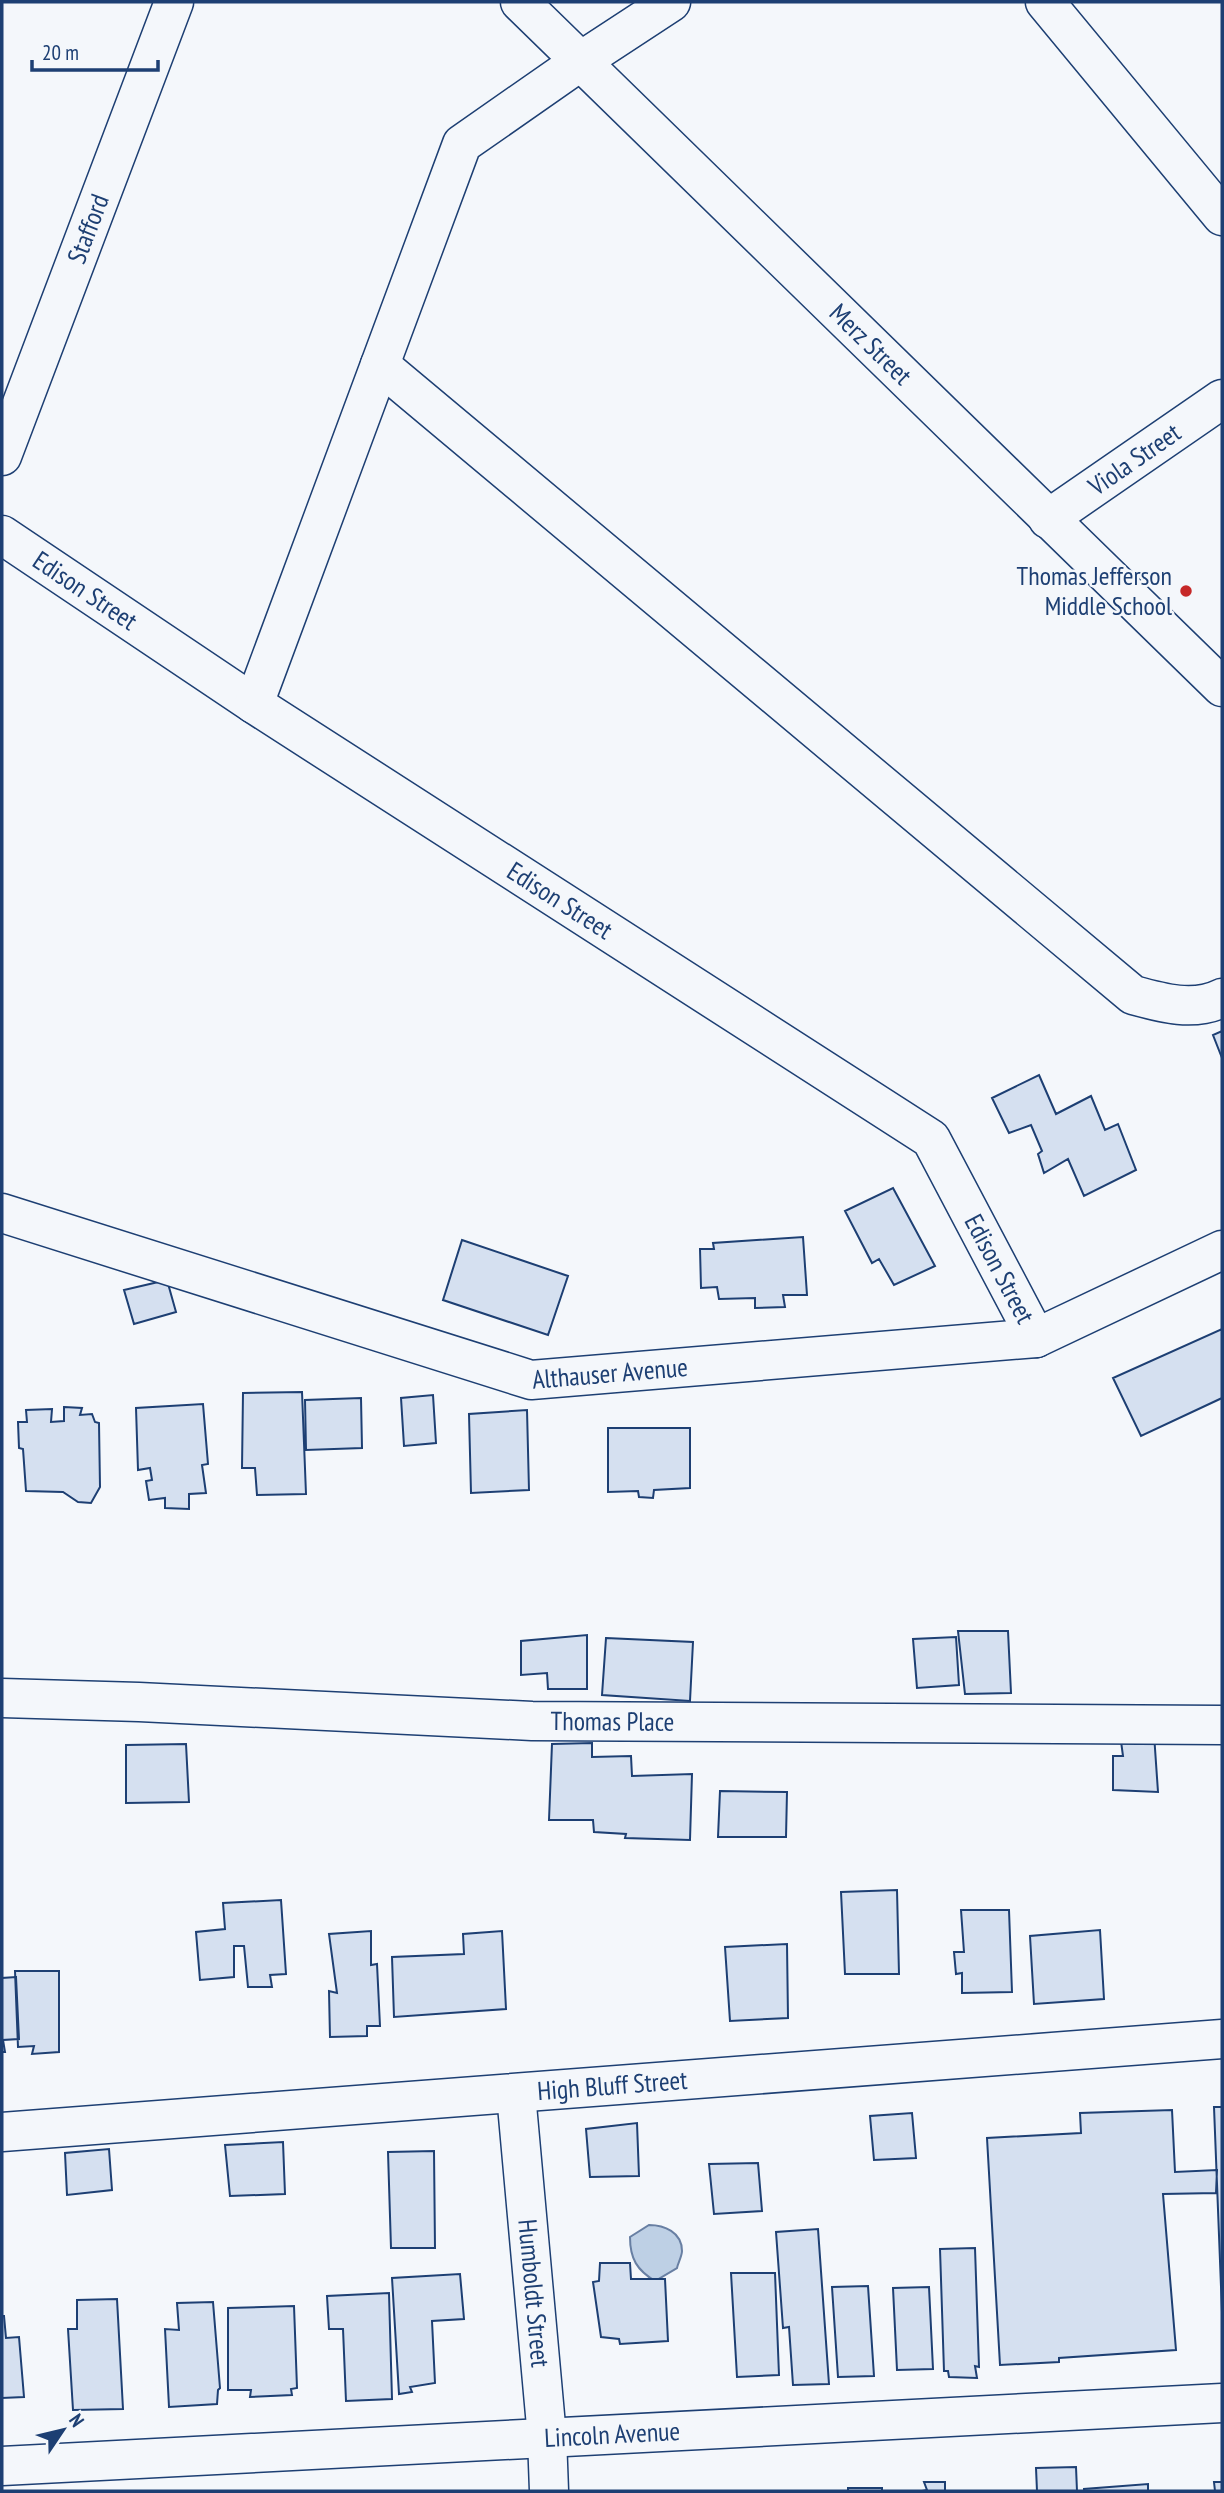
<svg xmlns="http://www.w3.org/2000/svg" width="1224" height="2493" viewBox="0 0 1224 2493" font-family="'PT Sans Narrow',sans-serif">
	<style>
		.water { fill: #bed0e5; stroke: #687fa3; stroke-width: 2 }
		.building { fill: #d5e0f0; stroke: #1d3f73; stroke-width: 2 }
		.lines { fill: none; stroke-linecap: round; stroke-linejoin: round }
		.minor-casing { stroke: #1d3f73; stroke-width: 41 }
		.minor { stroke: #f4f7fb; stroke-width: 38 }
		.poi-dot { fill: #c62828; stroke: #f4f7fb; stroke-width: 2.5 }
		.labels { text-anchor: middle; stroke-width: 5; stroke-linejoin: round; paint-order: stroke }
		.street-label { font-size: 26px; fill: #1d3f73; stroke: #f4f7fb }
		.poi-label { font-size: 26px; fill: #1d3f73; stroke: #f4f7fb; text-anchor: end }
	</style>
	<rect width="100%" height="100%" fill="#f4f7fb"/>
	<path class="water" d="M 649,2225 C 664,2225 682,2232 682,2251 C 682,2256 678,2263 677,2268 L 655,2281 C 637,2270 630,2259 630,2237 Z"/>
	<path class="building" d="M 1222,1031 L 1222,1058 L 1213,1035 Z
		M 1039,1075 L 1056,1114 L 1091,1096 L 1105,1130 L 1118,1124 L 1136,1170 L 1084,1196 L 1068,1159 L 1044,1173 L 1038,1154 L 1042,1151 L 1031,1125 L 1009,1133 L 992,1098 Z
		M 893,1188 L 935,1266 L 894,1285 L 879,1259 L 872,1263 L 845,1211 Z
		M 803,1237 L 807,1295 L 783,1295 L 785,1307 L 755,1308 L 755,1298 L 719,1299 L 717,1287 L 701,1288 L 700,1249 L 714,1249 L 713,1243 Z
		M 462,1240 L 568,1276 L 548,1335 L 443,1300 Z
		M 167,1280 L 176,1312 L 134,1324 L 124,1290 Z
		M 1222,1329 L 1222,1398 L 1141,1436 L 1113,1378 Z
		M 302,1392 L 306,1494 L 257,1495 L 255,1468 L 242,1468 L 243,1393 Z
		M 433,1395 L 436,1443 L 404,1446 L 401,1398 Z
		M 361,1398 L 362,1448 L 306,1450 L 305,1400 Z
		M 203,1404 L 208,1464 L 202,1465 L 206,1493 L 189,1494 L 189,1509 L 165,1508 L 165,1498 L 149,1500 L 146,1481 L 152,1480 L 150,1468 L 138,1470 L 136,1408 Z
		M 64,1407 L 82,1408 L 80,1415 L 92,1414 L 95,1422 L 99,1423 L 100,1487 L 91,1503 L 78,1502 L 63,1492 L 26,1491 L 23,1449 L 19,1448 L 18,1422 L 27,1422 L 26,1410 L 52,1409 L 51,1422 L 64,1421 Z
		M 527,1410 L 529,1490 L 471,1493 L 469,1414 Z
		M 608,1428 L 690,1428 L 690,1488 L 654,1490 L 653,1498 L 639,1497 L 638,1491 L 608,1492 Z
		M 958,1631 L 1008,1631 L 1011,1693 L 965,1694 Z
		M 587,1635 L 587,1689 L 548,1689 L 547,1673 L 521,1675 L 521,1641 Z
		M 956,1637 L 959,1685 L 917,1688 L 913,1639 Z
		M 606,1638 L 693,1642 L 690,1701 L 602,1695 Z
		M 1120,1734 L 1154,1734 L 1158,1792 L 1113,1790 L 1113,1756 L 1123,1756 Z
		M 592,1743 L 592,1757 L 631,1756 L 632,1776 L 692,1774 L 690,1840 L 625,1838 L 626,1834 L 594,1832 L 593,1820 L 549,1820 L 552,1744 Z
		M 186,1744 L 189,1802 L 126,1803 L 126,1745 Z
		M 720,1791 L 787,1792 L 786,1837 L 718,1837 Z
		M 897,1890 L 899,1974 L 845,1974 L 841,1892 Z
		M 281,1900 L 286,1974 L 270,1975 L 272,1987 L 248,1987 L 244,1946 L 234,1946 L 234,1977 L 200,1980 L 196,1932 L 225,1929 L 223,1903 Z
		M 961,1910 L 1009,1910 L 1012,1992 L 962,1993 L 962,1973 L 956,1974 L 954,1952 L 964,1952 Z
		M 1100,1930 L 1104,1999 L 1034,2004 L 1030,1936 Z
		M 371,1931 L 371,1965 L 377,1964 L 380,2026 L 367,2026 L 367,2036 L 330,2037 L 329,1991 L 337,1993 L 329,1934 Z
		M 502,1931 L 506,2009 L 394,2017 L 392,1957 L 464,1954 L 463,1934 Z
		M 787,1944 L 788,2018 L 730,2021 L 725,1947 Z
		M 15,1971 L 59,1971 L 59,2052 L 32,2054 L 34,2046 L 18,2047 Z
		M 16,1977 L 19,2039 L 3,2040 L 5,2052 L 2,2052 L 2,1978 Z
		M 1214,2107 L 1222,2107 L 1222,2312 Z
		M 1172,2110 L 1175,2172 L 1217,2170 L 1216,2193 L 1163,2194 L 1176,2350 L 1059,2358 L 1059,2362 L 1000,2365 L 987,2138 L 1081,2133 L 1080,2113 Z
		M 912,2113 L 916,2158 L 874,2160 L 870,2116 Z
		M 637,2123 L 639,2176 L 590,2177 L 586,2129 Z
		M 283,2142 L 285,2194 L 230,2196 L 225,2145 Z
		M 109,2149 L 112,2190 L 67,2195 L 65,2153 Z
		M 434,2151 L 435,2248 L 391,2248 L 388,2152 Z
		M 758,2163 L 762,2211 L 714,2214 L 709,2164 Z
		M 818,2229 L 829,2384 L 793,2385 L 789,2327 L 783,2328 L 776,2232 Z
		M 975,2248 L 979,2367 L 975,2366 L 977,2378 L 949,2377 L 948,2371 L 944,2371 L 940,2249 Z
		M 600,2263 L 630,2263 L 631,2279 L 665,2279 L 668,2341 L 620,2344 L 619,2339 L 601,2337 L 593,2282 L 599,2281 Z
		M 731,2273 L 775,2273 L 779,2375 L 737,2377 Z
		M 460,2274 L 464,2319 L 432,2321 L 435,2383 L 410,2387 L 412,2392 L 399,2394 L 392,2278 Z
		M 868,2286 L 874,2376 L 838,2377 L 832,2287 Z
		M 929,2287 L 933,2369 L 897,2370 L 893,2288 Z
		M 389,2293 L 392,2399 L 346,2401 L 343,2329 L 329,2329 L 327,2296 Z
		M 117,2299 L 123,2409 L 73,2410 L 68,2329 L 77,2329 L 77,2300 Z
		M 213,2302 L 220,2388 L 218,2390 L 217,2404 L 169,2407 L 165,2329 L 179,2330 L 177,2303 Z
		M 294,2306 L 297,2388 L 291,2389 L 292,2395 L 250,2397 L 251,2390 L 228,2390 L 228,2308 Z
		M 2,2316 L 4,2316 L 6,2338 L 19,2337 L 24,2397 L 2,2398 Z
		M 1076,2467 L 1077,2491 L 1037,2491 L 1036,2468 Z
		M 924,2482 L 945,2482 L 945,2491 L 922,2491 L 927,2490 Z
		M 1214,2482 L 1222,2482 L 1222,2491 L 1215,2491 Z
		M 1148,2484 L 1148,2491 L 1084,2491 L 1084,2489 Z
		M 848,2488 L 882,2488 L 882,2491 L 848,2491 Z"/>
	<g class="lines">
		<defs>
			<g id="minor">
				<path id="s1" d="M 520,2 L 1222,687"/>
				<path d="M 1045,2 L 1222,216"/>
				<path d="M 380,365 L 1133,995 C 1162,1003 1194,1012 1222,998"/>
				<path id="s2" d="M 2,456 L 174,2"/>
				<path id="s3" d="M 1048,519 L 1222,399"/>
				<path id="s4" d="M 2,535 L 254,704 L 931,1139 L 1036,1338"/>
				<path d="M 254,704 L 462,144 L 581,61 L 671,2"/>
				<path id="s5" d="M 2,1213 L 531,1380 L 1036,1338 L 1222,1250"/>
				<path id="s6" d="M 2,1698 L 139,1702 L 532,1721 L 1222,1725"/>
				<path id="s7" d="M 516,2094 L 547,2437 L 549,2491"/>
				<path id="s8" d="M 2,2132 L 1222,2039"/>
				<path id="s9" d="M 2,2466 L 1222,2403"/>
			</g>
		</defs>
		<use href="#minor" class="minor-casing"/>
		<use href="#minor" class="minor"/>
	</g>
	<circle class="poi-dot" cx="1186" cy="591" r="7"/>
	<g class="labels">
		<g class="street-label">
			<text dy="9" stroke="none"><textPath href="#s2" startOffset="243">Stafford</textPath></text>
			<text dy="9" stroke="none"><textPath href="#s1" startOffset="490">Merz Street</textPath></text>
			<text dy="9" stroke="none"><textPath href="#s3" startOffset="105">Viola Street</textPath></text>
			<text dy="9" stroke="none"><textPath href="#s4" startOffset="100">Edison Street</textPath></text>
			<text dy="9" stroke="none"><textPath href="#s4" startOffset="667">Edison Street</textPath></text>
			<text dy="9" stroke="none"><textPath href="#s4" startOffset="1255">Edison Street</textPath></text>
			<text dy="9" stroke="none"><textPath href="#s5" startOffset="634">Althauser Avenue</textPath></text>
			<text dy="9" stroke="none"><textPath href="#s6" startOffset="611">Thomas Place</textPath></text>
			<text dy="9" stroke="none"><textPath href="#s8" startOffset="612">High Bluff Street</textPath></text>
			<text dy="9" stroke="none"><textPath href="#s7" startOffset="200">Humboldt Street</textPath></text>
			<text dy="9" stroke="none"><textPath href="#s9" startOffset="611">Lincoln Avenue</textPath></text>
		</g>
		<g class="poi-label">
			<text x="1172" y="585">Thomas Jefferson<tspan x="1172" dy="30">Middle School</tspan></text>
		</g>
	</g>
	<rect width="1224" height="2493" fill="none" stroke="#1d3f73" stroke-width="7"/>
	<g transform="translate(63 2430) rotate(55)" stroke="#f4f7fb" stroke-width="5" paint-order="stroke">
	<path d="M0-5L12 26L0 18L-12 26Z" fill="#1d3f73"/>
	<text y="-10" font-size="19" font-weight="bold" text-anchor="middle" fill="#1d3f73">N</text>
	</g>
	<path d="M32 60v10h126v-10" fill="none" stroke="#1d3f73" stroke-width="3.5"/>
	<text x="42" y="60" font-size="21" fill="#1d3f73" stroke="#f4f7fb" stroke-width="5" paint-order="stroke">20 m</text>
</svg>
